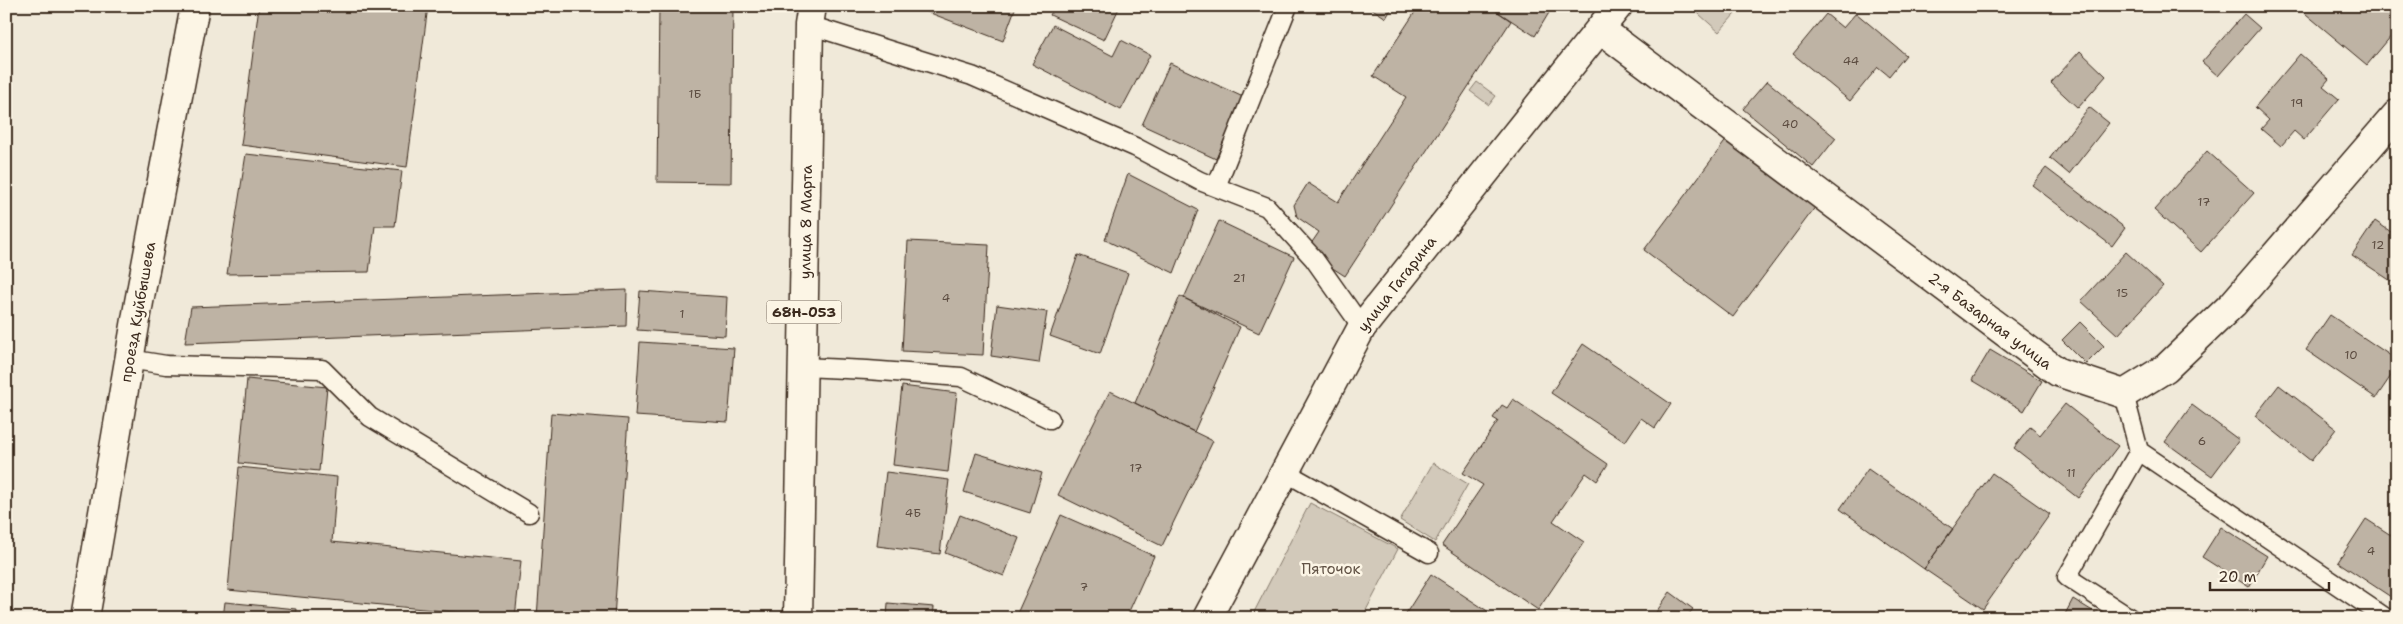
<svg xmlns="http://www.w3.org/2000/svg" width="2403" height="624" viewBox="0 0 2403 624" font-family="'Shantell Sans',sans-serif">
	<style>
		.green { fill: #d2c9ba; stroke: #867a6c }
		.building { fill: #beb3a4; stroke: #3b2a1e }
		.lines { fill: none; stroke-linecap: round; stroke-linejoin: round }
		.service-casing { stroke: #3b2a1e; stroke-width: 21 }
		.minor-casing { stroke: #3b2a1e; stroke-width: 31 }
		.tertiary-casing { stroke: #3b2a1e; stroke-width: 31 }
		.primary-casing { stroke: #3b2a1e; stroke-width: 31 }
		.service { stroke: #fcf5e5; stroke-width: 18 }
		.minor { stroke: #fcf5e5; stroke-width: 28 }
		.tertiary { stroke: #fcf5e5; stroke-width: 28 }
		.primary { stroke: #fcf5e5; stroke-width: 28 }
		.labels { text-anchor: middle; stroke-width: 5; stroke-linejoin: round; paint-order: stroke }
		.number-label { font-size: 12px; fill: #5c4c40 }
		.shield { fill: #fcf5e5; stroke: #75675a; stroke-width: 1 }
		.shield-label { font-size: 14px; font-weight: bold; fill: #3b2a1e }
		.street-label { font-size: 15px; fill: #3b2a1e; stroke: #fcf5e5 }
		.park-label { font-size: 15px; fill: #615245; stroke: #fcf5e5 }
	</style>
	<rect width="100%" height="100%" fill="#f0e9d9"/>
	<filter id="ink" filterUnits="userSpaceOnUse"><feTurbulence type="fractalNoise" baseFrequency=".02" numOctaves="2"/><feDisplacementMap in="SourceGraphic" scale="10" xChannelSelector="R" yChannelSelector="G"/><feConvolveMatrix kernelMatrix="1 2 1 2 8 2 1 2 1" color-interpolation-filters="sRGB"/></filter>
	<g filter="url(#ink)">
		<path class="green" d="M 1690,6 L 1742,6 L 1719,32 Z
			M 1477,82 L 1496,96 L 1489,105 L 1470,91 Z
			M 1433,463 L 1468,484 L 1435,542 L 1400,520 Z
			M 1310,503 L 1398,549 L 1362,618 L 1251,618 Z"/>
		<path class="building" d="M 259,6 L 428,6 L 407,167 L 241,145 Z
			M 659,6 L 733,6 L 731,183 L 657,182 Z
			M 912,6 L 1016,6 L 1003,41 Z
			M 1055,6 L 1120,6 L 1104,40 L 1050,15 Z
			M 1368,6 L 1393,6 L 1386,18 Z
			M 1419,6 L 1489,6 L 1511,21 L 1345,276 L 1306,251 L 1319,232 L 1297,217 L 1294,205 L 1308,183 L 1338,202 L 1406,97 L 1373,76 Z
			M 1489,6 L 1553,6 L 1535,36 Z
			M 2302,6 L 2385,6 L 2397,16 L 2397,29 L 2367,65 L 2300,9 Z
			M 1856,13 L 1906,55 L 1889,76 L 1878,67 L 1850,101 L 1793,54 L 1826,14 L 1843,28 Z
			M 2244,14 L 2260,28 L 2218,76 L 2202,62 Z
			M 1053,25 L 1113,56 L 1121,40 L 1150,55 L 1121,110 L 1032,64 Z
			M 2080,51 L 2106,76 L 2078,108 L 2051,83 Z
			M 2300,54 L 2329,79 L 2323,86 L 2339,99 L 2304,140 L 2294,131 L 2281,146 L 2261,129 L 2269,120 L 2255,107 Z
			M 1170,63 L 1243,97 L 1216,159 L 1142,125 Z
			M 1767,81 L 1836,138 L 1813,167 L 1743,109 Z
			M 2089,107 L 2109,123 L 2069,174 L 2050,158 Z
			M 1727,139 L 1816,206 L 1733,317 L 1644,250 Z
			M 2207,151 L 2254,193 L 2201,252 L 2154,210 Z
			M 246,154 L 402,171 L 395,226 L 375,226 L 369,272 L 227,274 Z
			M 2046,168 L 2125,228 L 2112,246 L 2032,185 Z
			M 1128,174 L 1198,210 L 1174,273 L 1105,240 Z
			M 1219,221 L 1294,257 L 1259,333 L 1184,298 Z
			M 2375,221 L 2397,236 L 2397,285 L 2352,255 Z
			M 908,241 L 989,245 L 983,355 L 902,351 Z
			M 2126,252 L 2163,286 L 2118,335 L 2081,301 Z
			M 1078,255 L 1128,273 L 1100,354 L 1050,336 Z
			M 627,290 L 626,326 L 185,343 L 191,307 Z
			M 640,291 L 727,297 L 725,336 L 637,330 Z
			M 1180,296 L 1240,327 L 1194,432 L 1135,403 Z
			M 997,305 L 1047,312 L 1039,363 L 991,356 Z
			M 2330,315 L 2397,360 L 2397,367 L 2376,398 L 2306,350 Z
			M 2080,322 L 2104,346 L 2086,364 L 2062,340 Z
			M 640,342 L 734,348 L 728,422 L 635,416 Z
			M 1583,344 L 1671,404 L 1655,428 L 1641,418 L 1625,442 L 1551,393 Z
			M 1990,350 L 2042,381 L 2024,411 L 1972,380 Z
			M 247,379 L 327,387 L 319,471 L 239,463 Z
			M 2279,385 L 2336,429 L 2311,461 L 2255,416 Z
			M 902,386 L 957,393 L 948,472 L 893,465 Z
			M 1110,391 L 1213,441 L 1162,546 L 1058,495 Z
			M 1513,399 L 1608,464 L 1597,481 L 1586,473 L 1553,521 L 1584,542 L 1538,610 L 1442,545 L 1483,485 L 1463,473 L 1498,421 L 1493,418 L 1502,405 L 1507,408 Z
			M 2065,404 L 2118,446 L 2078,498 L 2014,448 L 2030,427 L 2040,435 Z
			M 2192,405 L 2239,440 L 2212,476 L 2165,442 Z
			M 551,413 L 628,419 L 614,618 L 537,618 Z
			M 976,453 L 1042,473 L 1030,513 L 964,492 Z
			M 239,467 L 337,477 L 332,542 L 521,561 L 515,618 L 228,590 Z
			M 1868,469 L 1953,529 L 1924,569 L 1840,509 Z
			M 886,472 L 949,480 L 940,554 L 877,546 Z
			M 1992,473 L 2050,514 L 1983,609 L 1924,569 Z
			M 960,515 L 1019,538 L 1004,576 L 945,553 Z
			M 1061,515 L 1154,556 L 1126,618 L 1015,618 Z
			M 2366,519 L 2397,539 L 2397,601 L 2338,562 Z
			M 2221,527 L 2267,556 L 2249,587 L 2202,557 Z
			M 1431,574 L 1498,618 L 1403,618 Z
			M 1670,592 L 1693,609 L 1686,618 L 1652,618 Z
			M 2073,599 L 2104,618 L 2063,618 Z
			M 225,602 L 296,609 L 295,618 L 223,618 Z
			M 888,603 L 934,607 L 933,618 L 887,618 Z"/>
		<g class="lines">
			<defs>
				<path id="service" d="M 809,25 L 972,76 L 1135,147 L 1200,181 L 1267,207 L 1314,259 L 1362,327
					M 1216,187 L 1288,6
					M 129,359 L 166,365 L 322,369 L 370,417 L 529,513
					M 803,367 L 867,370 L 961,377 L 1050,419
					M 2124,394 L 2139,451 L 2386,618
					M 1285,472 L 1429,553
					M 2130,618 L 2067,577 L 2139,451"/>
				<path id="minor" d="M 1600,29 L 2058,372 L 2124,394 L 2166,368 L 2233,304 L 2397,114
					M 1207,618 L 1362,327 L 1618,6"/>
				<path id="tertiary" d="M 85,618 L 139,302 L 195,6"/>
				<path id="primary" d="M 798,618 L 809,25 L 812,6"/>
			</defs>
			<use href="#service" class="service-casing"/>
			<use href="#minor" class="minor-casing"/>
			<use href="#tertiary" class="tertiary-casing"/>
			<use href="#primary" class="primary-casing"/>
			<use href="#service" class="service"/>
			<use href="#minor" class="minor"/>
			<use href="#tertiary" class="tertiary"/>
			<use href="#primary" class="primary"/>
		</g>
	</g>
	<g class="labels">
		<g class="number-label">
			<text x="1851" y="65">44</text>
			<text x="695" y="98">1Б</text>
			<text x="2297" y="107">19</text>
			<text x="1790" y="128">40</text>
			<text x="2204" y="206">17</text>
			<text x="2378" y="249">12</text>
			<text x="1239" y="282">21</text>
			<text x="2122" y="297">15</text>
			<text x="946" y="302">4</text>
			<text x="682" y="318">1</text>
			<text x="2351" y="359">10</text>
			<text x="2202" y="445">6</text>
			<text x="1136" y="472">17</text>
			<text x="2071" y="477">11</text>
			<text x="913" y="517">4Б</text>
			<text x="2371" y="555">4</text>
			<text x="1084" y="591">7</text>
		</g>
		<rect class="shield" x="766.5" y="300.5" width="75" height="23" rx="4"/>
		<g class="shield-label">
			<text x="804" y="317">68Н-053</text>
		</g>
		<g class="street-label">
			<text transform="translate(806 222) rotate(-89)" y="5">улица 8 Марта</text>
			<text transform="translate(1397 284) rotate(-52)" y="5">улица Гагарина</text>
			<text transform="translate(138 312) rotate(-80)" y="5">проезд Куйбышева</text>
			<text transform="translate(1990 321) rotate(37)" y="5">2-я Базарная улица</text>
		</g>
		<g class="park-label">
			<text x="1331" y="574">Пяточок</text>
		</g>
	</g>
	<rect width="2403" height="624" fill="none" stroke="#fcf5e5" stroke-width="25"/>
	<rect x="12" y="12" width="2378" height="599" fill="none" stroke="#3b2a1e" stroke-width="2" filter="url(#ink)"/>
	<path d="M2210 582v8h119v-8" fill="none" stroke="#3b2a1e" stroke-width="2.5"/>
	<text x="2218" y="582" font-size="15" fill="#3b2a1e" stroke="#fcf5e5" stroke-width="4" paint-order="stroke">20 m</text>
</svg>
